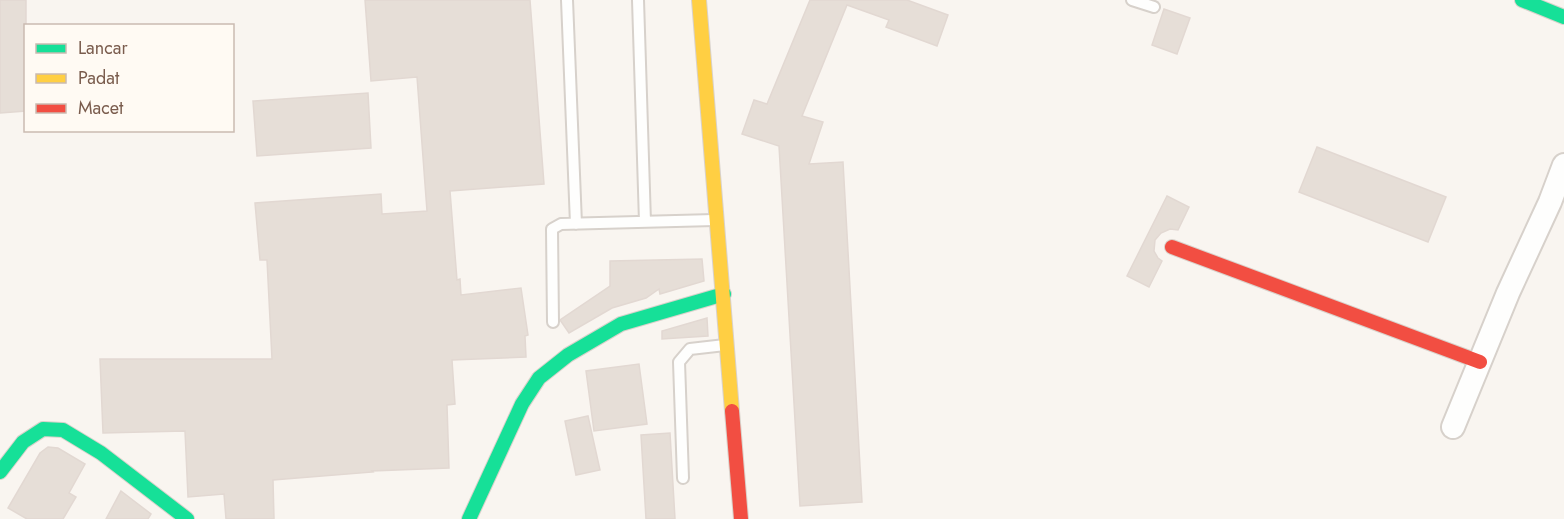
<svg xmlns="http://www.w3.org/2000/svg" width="1564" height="519" viewBox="0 0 1564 519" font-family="Jost,sans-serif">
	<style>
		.building { fill: #e6ded7; stroke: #e2d8d2; stroke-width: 1.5 }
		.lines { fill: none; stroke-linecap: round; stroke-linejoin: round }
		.lane-casing { stroke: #d7d1cb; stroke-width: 14 }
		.street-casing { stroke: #d7d1cb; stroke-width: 26 }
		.fast-casing { stroke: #d9d2cb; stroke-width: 16 }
		.slow-casing { stroke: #d9d2cb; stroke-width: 16 }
		.jam-casing { stroke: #d9d2cb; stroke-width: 16 }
		.lane { stroke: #fefefd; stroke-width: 10 }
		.street { stroke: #fefefd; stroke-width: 22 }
		.fast { stroke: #16e098; stroke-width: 14 }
		.slow { stroke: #ffcf43; stroke-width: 14 }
		.jam { stroke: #f24e42; stroke-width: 14 }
	</style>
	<rect width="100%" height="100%" fill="#f9f5f0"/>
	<path class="building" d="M 0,0 L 26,0 L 26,111 L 0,113 Z
		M 365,0 L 530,0 L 544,184 L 450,191 L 457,280 L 460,279 L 461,295 L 521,288 L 528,335 L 525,336 L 526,357 L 452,360 L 455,404 L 447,405 L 449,468 L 372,471 L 373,472 L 273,480 L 274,519 L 226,519 L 224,494 L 188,497 L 185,431 L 103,433 L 100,359 L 272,359 L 267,260 L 260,260 L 255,203 L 381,194 L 382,214 L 427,211 L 417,77 L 371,81 Z
		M 810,0 L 907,0 L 948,15 L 937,46 L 886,27 L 889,20 L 847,5 L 802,116 L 823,122 L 809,164 L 843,162 L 862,502 L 800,506 L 779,146 L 742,134 L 754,100 L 767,104 Z
		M 1164,9 L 1190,18 L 1177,54 L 1152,45 Z
		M 368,93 L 371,148 L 257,156 L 253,101 Z
		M 1317,147 L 1446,197 L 1428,242 L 1299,192 Z
		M 1167,196 L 1189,207 L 1178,230 L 1170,229 L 1161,233 L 1155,240 L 1154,251 L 1158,258 L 1162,261 L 1149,287 L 1127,276 Z
		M 702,259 L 704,281 L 660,294 L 659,289 L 646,298 L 612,308 L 569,333 L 560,320 L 610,286 L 610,261 Z
		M 707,318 L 708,336 L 662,339 L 662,331 Z
		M 639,364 L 647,424 L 594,431 L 586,371 Z
		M 588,416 L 600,470 L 576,475 L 565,421 Z
		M 670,433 L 675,519 L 646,519 L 641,435 Z
		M 48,447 L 58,448 L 85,464 L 69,493 L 76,497 L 63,519 L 27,519 L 8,508 L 40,453 Z
		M 121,491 L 151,514 L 148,519 L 106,519 Z"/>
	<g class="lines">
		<defs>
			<path id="lane" d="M 567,0 L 576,224
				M 638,0 L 645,222
				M 1132,0 L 1154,7
				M 553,322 L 552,229 L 561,224 L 714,220
				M 683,478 L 679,362 L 690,349 L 725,345"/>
			<path id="street" d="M 1453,427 L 1508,293 L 1550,202 L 1564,165"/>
			<path id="fast" d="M 1522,0 L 1564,17
				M 0,472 L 23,442 L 43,429 L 63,430 L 101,453 L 187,519
				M 469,519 L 522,404 L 539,378 L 568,355 L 621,324 L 724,294"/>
			<path id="slow" d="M 699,0 L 732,411"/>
			<path id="jam" d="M 1172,247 L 1480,362
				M 732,411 L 741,519"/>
		</defs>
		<use href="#lane" class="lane-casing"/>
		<use href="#street" class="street-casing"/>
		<use href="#fast" class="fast-casing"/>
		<use href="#slow" class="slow-casing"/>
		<use href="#jam" class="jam-casing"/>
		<use href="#lane" class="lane"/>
		<use href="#street" class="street"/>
		<use href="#fast" class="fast"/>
		<use href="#slow" class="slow"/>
		<use href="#jam" class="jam"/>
	</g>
	<rect x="24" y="24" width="210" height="108" fill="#fffaf3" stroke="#cabbb1" stroke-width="1.5"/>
	<rect x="36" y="44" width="30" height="9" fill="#16e098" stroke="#cabbb1" stroke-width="1.5"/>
	<text x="78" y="54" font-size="18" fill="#7a5c4d">Lancar</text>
	<rect x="36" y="74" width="30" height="9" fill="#ffcf43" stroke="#cabbb1" stroke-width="1.5"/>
	<text x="78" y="84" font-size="18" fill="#7a5c4d">Padat</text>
	<rect x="36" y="104" width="30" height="9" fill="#f24e42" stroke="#cabbb1" stroke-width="1.5"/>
	<text x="78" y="114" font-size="18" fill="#7a5c4d">Macet</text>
</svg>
